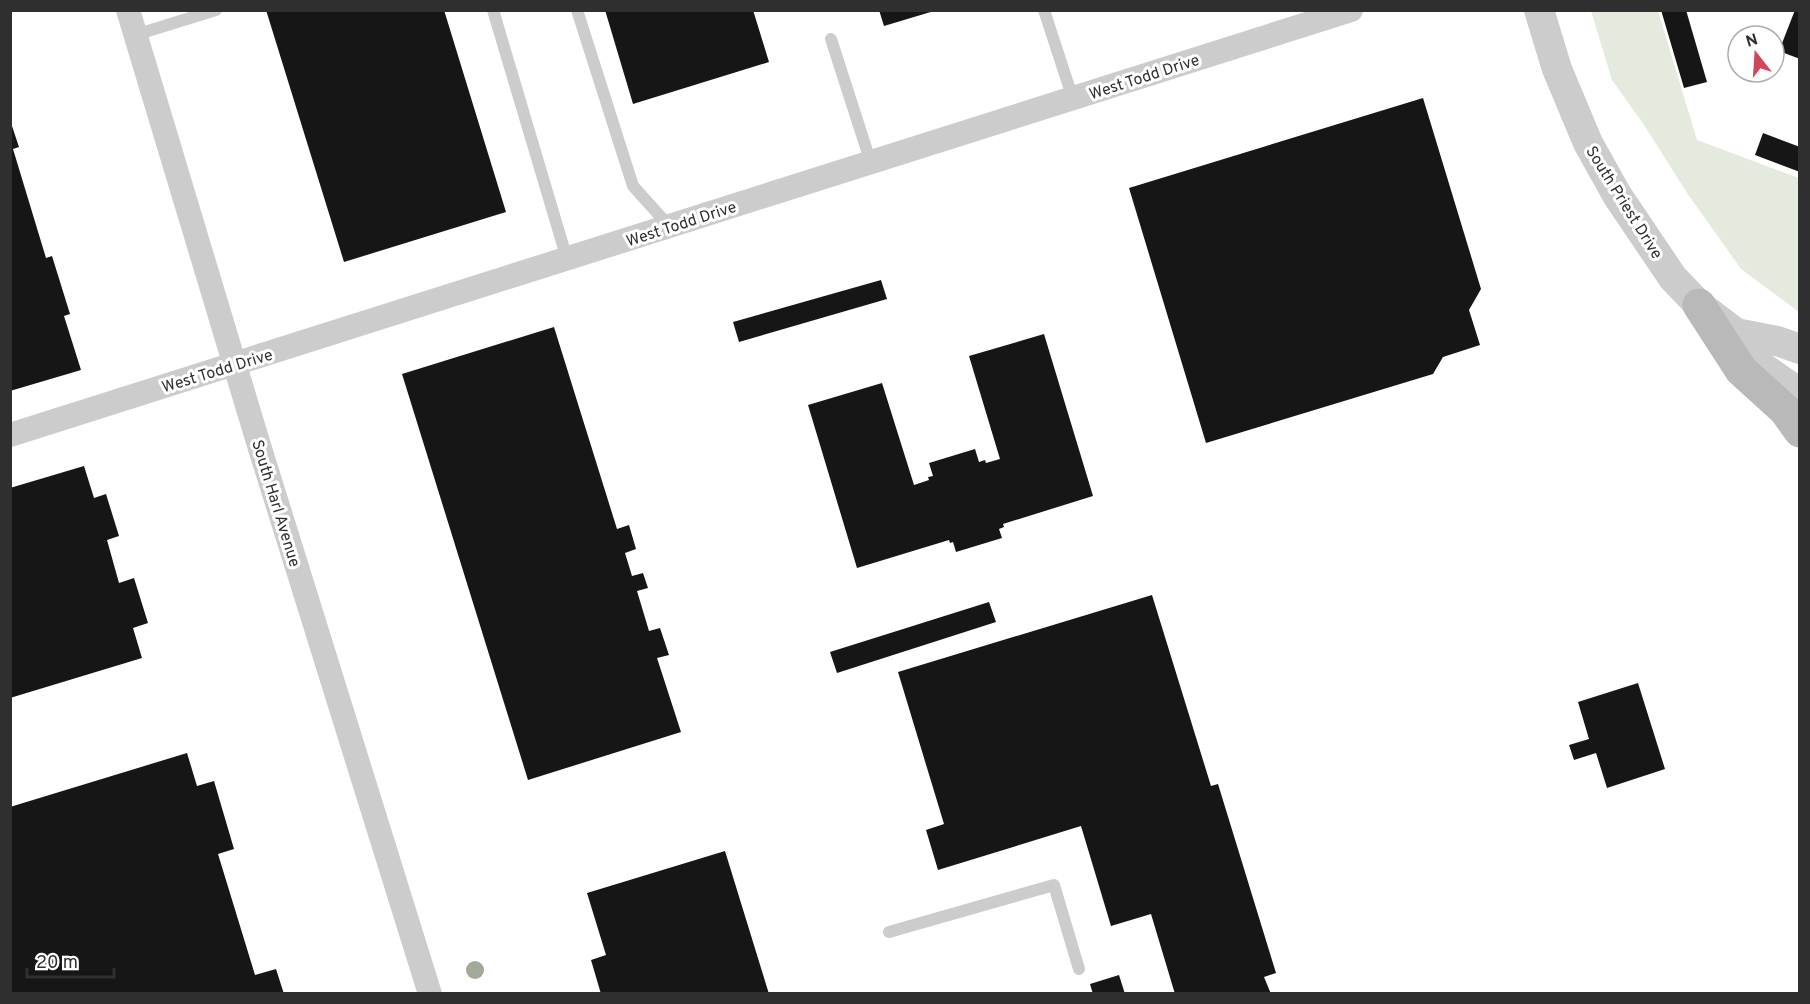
<svg xmlns="http://www.w3.org/2000/svg" width="1810" height="1004" viewBox="0 0 1810 1004" font-family="Overpass,sans-serif">
	<style>
		.green { fill: #e5eade }
		.building { fill: #161616 }
		.lines { fill: none; stroke-linecap: round; stroke-linejoin: round }
		.service { stroke: #ccc; stroke-width: 12 }
		.minor { stroke: #ccc; stroke-width: 24 }
		.tertiary { stroke: #ccc; stroke-width: 30 }
		.secondary { stroke: #b9b9b9; stroke-width: 33 }
		.tree { fill: #a1aa97 }
		.labels { text-anchor: middle; stroke-width: 6; stroke-linejoin: round; paint-order: stroke }
		.street-label { font-size: 16px; fill: #2f2f2f; stroke: #fff }
	</style>
	<rect width="100%" height="100%" fill="#fff"/>
	<path class="green" d="M 1591,11 L 1658,11 L 1697,140 L 1799,178 L 1799,312 L 1741,269 L 1687,193 L 1644,125 L 1612,80 Z"/>
	<path class="building" d="M 266,10 L 444,10 L 506,212 L 344,262 Z
		M 605,10 L 753,10 L 769,62 L 633,104 Z
		M 879,10 L 934,10 L 934,11 L 884,26 Z
		M 1661,10 L 1686,10 L 1707,82 L 1684,88 Z
		M 1795,10 L 1800,10 L 1800,59 L 1779,51 Z
		M 1423,98 L 1481,289 L 1469,310 L 1480,345 L 1443,357 L 1433,374 L 1206,443 L 1129,188 Z
		M 10,120 L 19,147 L 13,149 L 46,258 L 52,256 L 70,314 L 64,316 L 81,370 L 10,391 Z
		M 1763,133 L 1800,147 L 1800,172 L 1755,155 Z
		M 881,280 L 887,299 L 739,342 L 733,322 Z
		M 554,327 L 617,529 L 629,525 L 636,549 L 625,553 L 632,576 L 643,573 L 648,588 L 637,591 L 649,631 L 660,628 L 669,655 L 657,658 L 681,732 L 528,780 L 402,374 Z
		M 1044,334 L 1093,496 L 1003,524 L 1004,527 L 999,529 L 1002,538 L 956,552 L 953,542 L 950,543 L 949,540 L 857,568 L 808,405 L 882,383 L 914,485 L 929,480 L 928,477 L 933,476 L 929,463 L 975,449 L 979,462 L 985,460 L 986,463 L 1000,459 L 969,356 Z
		M 84,466 L 94,498 L 106,494 L 119,536 L 107,540 L 119,583 L 134,578 L 148,623 L 133,628 L 142,658 L 10,698 L 10,488 Z
		M 1152,595 L 1211,786 L 1218,784 L 1276,973 L 1264,977 L 1271,994 L 1175,994 L 1151,914 L 1111,926 L 1081,826 L 938,870 L 926,830 L 944,824 L 898,672 Z
		M 989,602 L 996,622 L 837,673 L 830,652 Z
		M 1638,683 L 1665,769 L 1607,788 L 1596,753 L 1574,760 L 1569,745 L 1589,739 L 1578,702 Z
		M 187,753 L 197,786 L 214,781 L 234,849 L 218,854 L 255,975 L 276,969 L 284,994 L 10,994 L 10,807 Z
		M 725,851 L 769,994 L 601,994 L 591,960 L 606,955 L 587,893 Z
		M 1119,975 L 1125,994 L 1093,994 L 1090,984 Z"/>
	<g class="lines">
		<path class="service" d="M 493,10 L 567,259
			M 577,10 L 633,186 L 670,227
			M 1044,10 L 1073,99
			M 135,35 L 216,10
			M 831,39 L 871,163
			M 889,932 L 1054,885 L 1079,969"/>
		<path class="minor" d="M 128,10 L 258,442 L 430,994
			M 10,435 L 1351,10"/>
		<path class="tertiary" d="M 1539,10 L 1557,69 L 1588,143 L 1617,195 L 1673,278 L 1699,305 L 1736,333 L 1752,360 L 1800,393
			M 1736,333 L 1777,341 L 1800,349"/>
		<path class="secondary" d="M 1699,305 L 1741,370 L 1785,410 L 1800,431"/>
	</g>
	<circle class="tree" cx="475" cy="970" r="9"/>
	<g class="labels">
		<g class="street-label">
			<text transform="translate(1144 76) rotate(-18)" y="6">West Todd Drive</text>
			<text transform="translate(1625 202) rotate(58)" y="6">South Priest Drive</text>
			<text transform="translate(681 223) rotate(-18)" y="6">West Todd Drive</text>
			<text transform="translate(217 370) rotate(-17)" y="6">West Todd Drive</text>
			<text transform="translate(277 503) rotate(73)" y="6">South Harl Avenue</text>
		</g>
	</g>
	<rect width="1810" height="1004" fill="none" stroke="#2f2f2f" stroke-width="24"/>
	<g transform="translate(1756 54) rotate(343)"><circle r="28" fill="#ffffff" stroke="#acacac" stroke-width="1.5"/>
	<path d="M0-4.5L10 22L0 15L-10 22Z" fill="#cf4759"/>
	<text y="-9" font-size="16" font-weight="bold" text-anchor="middle" fill="#2f2f2f">N</text>
	</g>
	<path d="M27 968v9h87v-9" fill="none" stroke="#2f2f2f" stroke-width="3"/>
	<text x="36" y="968" font-size="18" fill="#2f2f2f" stroke="#ffffff" stroke-width="4.5" paint-order="stroke">20 m</text>
</svg>
